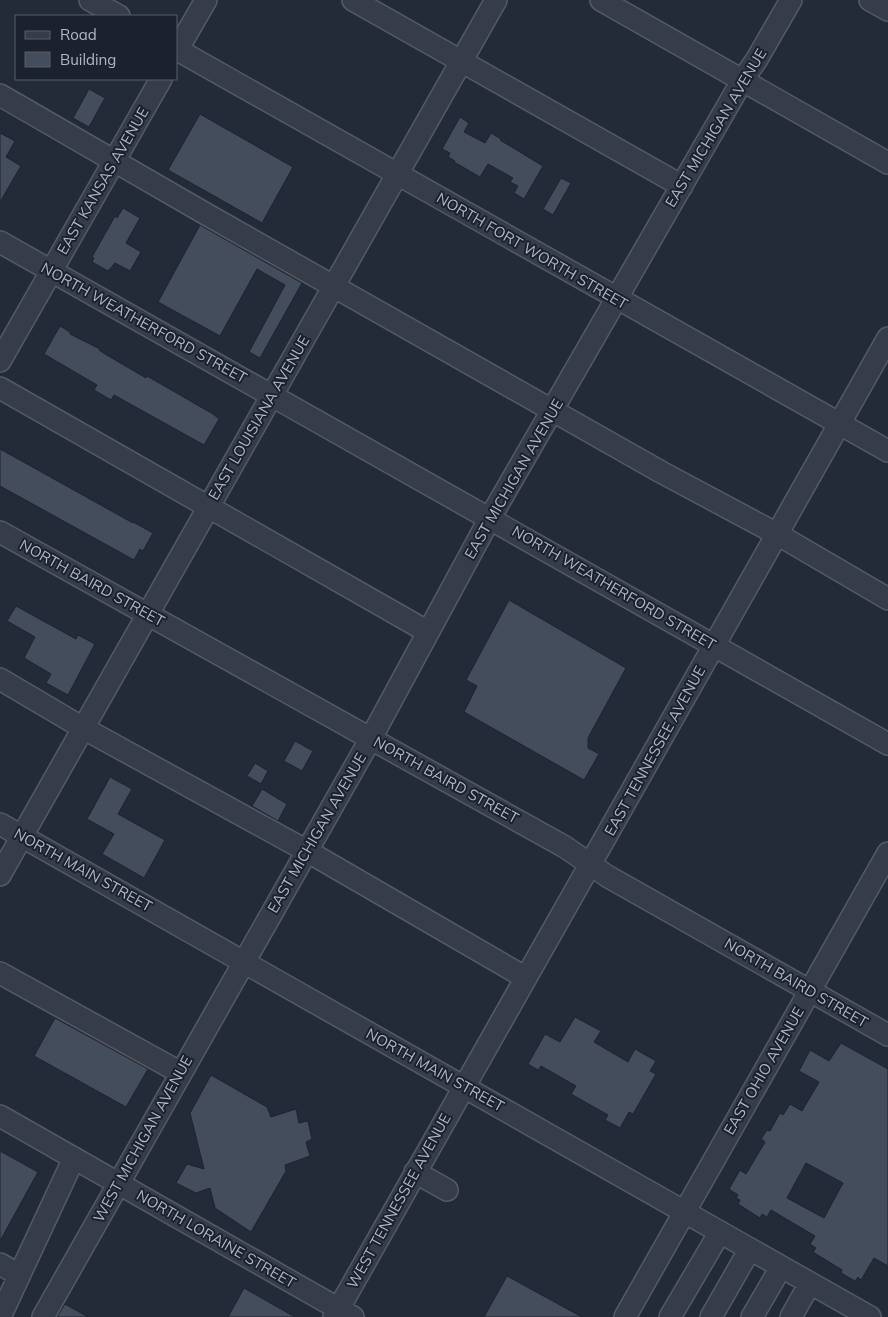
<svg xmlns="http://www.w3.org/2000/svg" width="888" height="1317" viewBox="0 0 888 1317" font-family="Mulish,sans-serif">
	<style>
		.building { fill: #444d5c; stroke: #1d242f; fill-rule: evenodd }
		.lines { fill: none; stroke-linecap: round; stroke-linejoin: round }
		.minor-casing { stroke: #545a66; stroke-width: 24 }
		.minor { stroke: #363d48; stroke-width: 21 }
		.labels { text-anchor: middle; stroke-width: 4; stroke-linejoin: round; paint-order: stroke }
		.street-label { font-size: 15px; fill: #b1b7c4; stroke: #1c222d }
	</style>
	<rect width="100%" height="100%" fill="#232a38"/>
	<path class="building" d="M 89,89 L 105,98 L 89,127 L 73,118 Z
		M 200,114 L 293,167 L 262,223 L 168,170 Z
		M 460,117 L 469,123 L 464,132 L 485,143 L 491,133 L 501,139 L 500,140 L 543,166 L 524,199 L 514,193 L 518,186 L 510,182 L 513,178 L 488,164 L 480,177 L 454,162 L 455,161 L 448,157 L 450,153 L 442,149 Z
		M 0,133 L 15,141 L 6,157 L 21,166 L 0,202 Z
		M 561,178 L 571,183 L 553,215 L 543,209 Z
		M 123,208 L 140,218 L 126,243 L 141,252 L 130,271 L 115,263 L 108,271 L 92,262 L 94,258 L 92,257 L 115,216 L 117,218 Z
		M 200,225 L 302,283 L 260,358 L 249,352 L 285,285 L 257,269 L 220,336 L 158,302 Z
		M 60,326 L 70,332 L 70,334 L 100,349 L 99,350 L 105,354 L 146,378 L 147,376 L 213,414 L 219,419 L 204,445 L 114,395 L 111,400 L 94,390 L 97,385 L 44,354 Z
		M 0,449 L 133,523 L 133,522 L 153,533 L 143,551 L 140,549 L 134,560 L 0,486 Z
		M 509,600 L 626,668 L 588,738 L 588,748 L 599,754 L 584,780 L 464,712 L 477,686 L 466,680 Z
		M 16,606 L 76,639 L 78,635 L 95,644 L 68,695 L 46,683 L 51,674 L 24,658 L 35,637 L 7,621 Z
		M 295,741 L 313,751 L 302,771 L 284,761 Z
		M 255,763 L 268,771 L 261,784 L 247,776 Z
		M 110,777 L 132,789 L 118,814 L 165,840 L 144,878 L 102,854 L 114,834 L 87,819 Z
		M 262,789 L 287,804 L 278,821 L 252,806 Z
		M 575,1017 L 601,1031 L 594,1042 L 628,1062 L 635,1049 L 656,1061 L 650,1071 L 656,1074 L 633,1114 L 629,1112 L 620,1128 L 605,1120 L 608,1115 L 571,1094 L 576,1086 L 541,1066 L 538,1070 L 528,1064 L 545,1034 L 560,1042 Z
		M 55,1018 L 148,1069 L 126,1107 L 34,1056 Z
		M 841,1043 L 888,1069 L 888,1266 L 874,1258 L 861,1280 L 858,1277 L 855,1281 L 841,1273 L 842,1270 L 813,1252 L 816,1248 L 810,1244 L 815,1236 L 771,1210 L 767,1217 L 762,1214 L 760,1218 L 738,1204 L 740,1200 L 736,1198 L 738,1195 L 729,1189 L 740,1170 L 746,1174 L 765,1142 L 761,1139 L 767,1130 L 770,1131 L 780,1113 L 783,1115 L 790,1104 L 802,1111 L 819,1082 L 799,1071 L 810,1050 L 829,1061 ZM 806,1163 L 843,1183 L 824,1218 L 787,1198 Z
		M 211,1075 L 267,1107 L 271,1117 L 296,1109 L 299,1123 L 308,1121 L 312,1139 L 306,1142 L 310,1156 L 285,1165 L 286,1171 L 251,1232 L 215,1208 L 210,1188 L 196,1193 L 176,1183 L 187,1164 L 204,1169 L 190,1113 Z
		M 0,1151 L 38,1172 L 0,1241 Z
		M 507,1276 L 582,1317 L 484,1317 Z
		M 244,1288 L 295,1317 L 228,1317 Z
		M 65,1304 L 88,1317 L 57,1317 Z"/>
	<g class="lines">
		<defs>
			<path id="minor" d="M 90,0 L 119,16
				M 353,0 L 682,186
				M 601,0 L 888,163
				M 870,0 L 888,10
				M 176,49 L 888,451
				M 176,52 L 206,0
				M 0,95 L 206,214 L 661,472 L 777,534 L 888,599
				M 0,242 L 888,744
				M 0,361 L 161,79
				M 0,388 L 428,632
				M 0,532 L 565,847 L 607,876 L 888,1035
				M 0,679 L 83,728 L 307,851 L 526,978
				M 0,824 C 290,987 580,1152 870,1317
				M 0,875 L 496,0
				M 0,973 L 181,1073
				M 0,1116 L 353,1317
				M 415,1172 L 447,1190
				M 0,1264 L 19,1275
				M 0,1317 L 74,1158
				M 43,1317 L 371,738 L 490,518 L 742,81 L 757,59 L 791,0
				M 334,1317 L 888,338
				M 625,1317 L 888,853
				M 670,1317 L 720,1232
				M 711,1317 L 750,1249
				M 752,1317 L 781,1267
				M 791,1317 L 810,1283"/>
		</defs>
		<use href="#minor" class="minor-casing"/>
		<use href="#minor" class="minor"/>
	</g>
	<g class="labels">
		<g class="street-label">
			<text transform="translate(716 128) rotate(-59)" y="5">EAST MICHIGAN AVENUE</text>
			<text transform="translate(103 181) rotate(-60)" y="5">EAST KANSAS AVENUE</text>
			<text transform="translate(532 251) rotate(30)" y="5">NORTH FORT WORTH STREET</text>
			<text transform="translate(144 323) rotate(29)" y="5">NORTH WEATHERFORD STREET</text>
			<text transform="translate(259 418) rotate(-60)" y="5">EAST LOUISIANA AVENUE</text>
			<text transform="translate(514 479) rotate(-60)" y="5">EAST MICHIGAN AVENUE</text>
			<text transform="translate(92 583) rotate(29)" y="5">NORTH BAIRD STREET</text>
			<text transform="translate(614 588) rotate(30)" y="5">NORTH WEATHERFORD STREET</text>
			<text transform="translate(655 751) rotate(-61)" y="5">EAST TENNESSEE AVENUE</text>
			<text transform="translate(446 780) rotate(29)" y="5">NORTH BAIRD STREET</text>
			<text transform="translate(317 833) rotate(-60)" y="5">EAST MICHIGAN AVENUE</text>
			<text transform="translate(83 870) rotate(29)" y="5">NORTH MAIN STREET</text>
			<text transform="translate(796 983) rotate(30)" y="5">NORTH BAIRD STREET</text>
			<text transform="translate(435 1070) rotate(29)" y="5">NORTH MAIN STREET</text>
			<text transform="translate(764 1071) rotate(-60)" y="5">EAST OHIO AVENUE</text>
			<text transform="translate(143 1139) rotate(-61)" y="5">WEST MICHIGAN AVENUE</text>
			<text transform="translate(399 1201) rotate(-61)" y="5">WEST TENNESSEE AVENUE</text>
			<text transform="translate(216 1239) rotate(30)" y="5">NORTH LORAINE STREET</text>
		</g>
	</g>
	<rect x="15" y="15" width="162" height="65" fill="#1c222d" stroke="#585e69"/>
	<rect x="25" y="31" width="25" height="8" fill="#363d48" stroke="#585e69"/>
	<text x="60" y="40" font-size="15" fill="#b1b7c4">Road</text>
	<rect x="25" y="52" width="25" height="15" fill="#444d5c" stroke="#585e69"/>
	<text x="60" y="65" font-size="15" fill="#b1b7c4">Building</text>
</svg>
